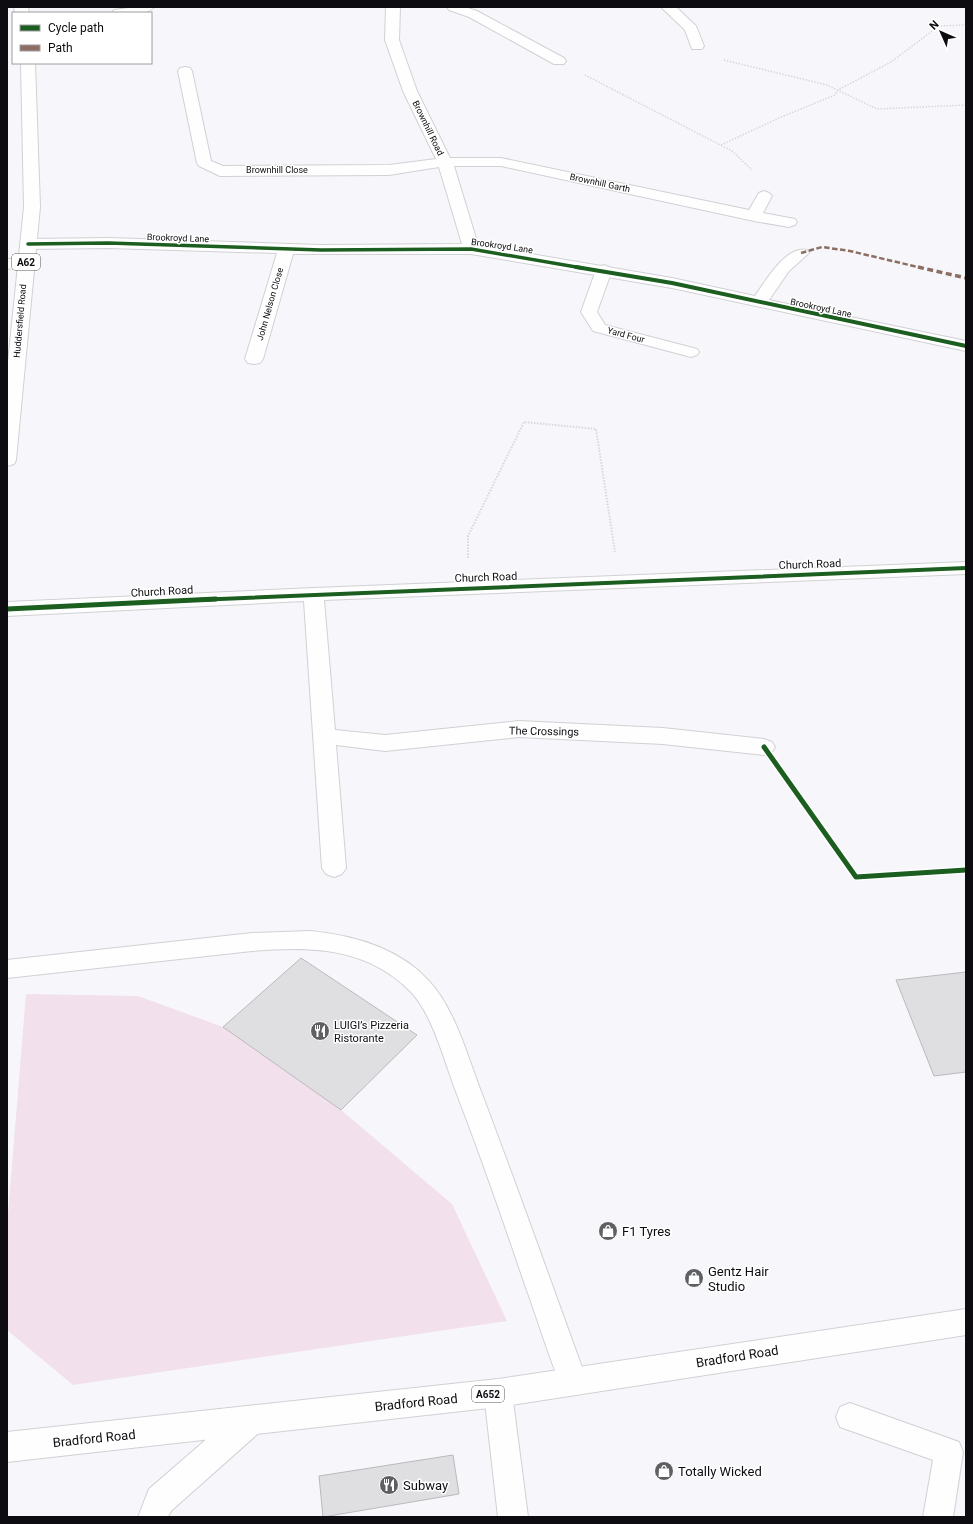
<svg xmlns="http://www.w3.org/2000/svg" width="973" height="1524" viewBox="0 0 973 1524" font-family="Roboto,sans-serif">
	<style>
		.green { fill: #f2e0ed }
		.building { fill: #dfdee1; stroke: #bab9bc }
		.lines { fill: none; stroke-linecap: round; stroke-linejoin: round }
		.lane-casing { stroke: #d1d0d4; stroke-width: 2 }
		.street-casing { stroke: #d1d0d4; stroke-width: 2 }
		.primary-casing { stroke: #d1d0d4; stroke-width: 2 }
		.path-far1 { stroke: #d8d8d8; stroke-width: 1.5; stroke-dasharray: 1.5 1.5; stroke-linecap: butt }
		.path { stroke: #d8d8d8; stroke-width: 2; stroke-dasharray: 1.5 1.5; stroke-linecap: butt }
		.lane { fill: #fefefe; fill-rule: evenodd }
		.street { fill: #fefefe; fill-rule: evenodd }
		.primary { fill: #fefefe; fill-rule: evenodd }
		.quiet-far1 { stroke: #8d6e63; stroke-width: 2.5; stroke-dasharray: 5.5 2.5; stroke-linecap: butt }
		.quiet { stroke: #8d6e63; stroke-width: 3.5; stroke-dasharray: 6 3.5; stroke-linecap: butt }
		.cycleway-far2-casing { stroke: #fff; stroke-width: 5 }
		.cycleway-far1-casing { stroke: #fff; stroke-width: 6 }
		.cycleway-casing { stroke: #fff; stroke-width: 8 }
		.cycleway-far2 { stroke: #1b5e20; stroke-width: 3.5 }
		.cycleway-far1 { stroke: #1b5e20; stroke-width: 4 }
		.cycleway { stroke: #1b5e20; stroke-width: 5 }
		.labels { text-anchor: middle; stroke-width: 3; stroke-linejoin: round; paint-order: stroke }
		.far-street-label { font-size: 9px; fill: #0d0c10; stroke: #fff }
		.shield { fill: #fff; stroke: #565558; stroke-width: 1 }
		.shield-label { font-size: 10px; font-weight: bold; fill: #0d0c10 }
		.street-label { font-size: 11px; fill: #0d0c10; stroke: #fff }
		.poi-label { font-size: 11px; fill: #0d0c10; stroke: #fff; text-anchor: start }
		.near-poi-label { font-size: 13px; fill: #0d0c10; stroke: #fff; text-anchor: start }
		.near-street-label { font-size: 13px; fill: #0d0c10; stroke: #fff }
	</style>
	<rect width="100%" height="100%" fill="#f7f7fb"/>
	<path class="green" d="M 26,994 L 138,996 L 223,1027 L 341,1110 L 452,1204 L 507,1321 L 73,1385 L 7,1330 L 7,1226 Z"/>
	<path class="building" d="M 301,958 L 417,1035 L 341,1110 L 223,1027 Z
		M 966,972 L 966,1072 L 934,1076 L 896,980 Z
		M 453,1455 L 459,1494 L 323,1517 L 319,1476 Z"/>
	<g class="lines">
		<defs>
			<path id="lane" d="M 135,7 L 154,7 C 146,17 123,13 112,13 L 114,10 Z
				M 447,7 L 465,7 L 477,11 L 564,58 L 566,61 L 564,64 L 554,64 L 469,17 L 449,10 Z
				M 604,265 L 609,267 L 612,270 L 597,312 L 605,325 L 697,349 L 699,352 L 697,355 L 691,357 L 593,331 L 581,312 L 596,270 L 599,267 Z
				M 310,931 C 352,935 399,948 428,980 C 455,1008 468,1058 482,1094 C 518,1189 552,1285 587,1381 L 583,1390 L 573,1394 L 563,1390 C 548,1356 538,1320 525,1285 C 503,1220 480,1154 455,1089 C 444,1060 432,1013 410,991 C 366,947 310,946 252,951 L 7,978 L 7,960 L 252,933 Z
				M 498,1380 L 508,1384 L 512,1393 L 528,1517 L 498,1517 L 484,1393 L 488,1384 Z
				M 850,1403 L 959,1442 L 963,1452 L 953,1517 L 923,1517 L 933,1460 L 840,1427 L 836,1417 L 840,1407 Z"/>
			<path id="street" d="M 386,7 L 400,7 L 399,40 L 417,91 L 450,158 L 501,158 L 749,210 L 759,193 L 764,191 L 769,193 L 772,196 L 763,213 L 795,219 L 797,222 L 795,225 L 789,227 L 754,221 L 501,166 L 454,166 L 478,245 L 672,278 L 755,296 C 765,282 786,245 807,250 L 809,253 L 789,271 L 769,300 L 966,341 L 966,351 L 672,288 L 471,254 L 293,254 L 263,359 L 260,363 L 254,364 L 248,363 L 245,359 L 277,253 L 108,248 L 28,249 L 22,247 L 20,244 L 22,241 L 28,239 L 108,238 L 321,245 L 462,244 L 439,167 L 389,175 L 220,176 L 199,166 L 197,163 L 178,71 L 180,68 L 185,67 L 190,68 L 192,71 L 211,161 L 223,166 L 389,165 L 436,159 L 403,91 L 385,40 Z
				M 661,7 L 676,7 L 696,26 L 704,46 L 702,49 L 692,49 L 685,30 Z
				M 26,258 L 32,260 L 34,263 L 32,266 L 7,269 L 7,259 Z
				M 966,562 L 966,574 L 324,600 L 335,730 L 385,735 L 519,721 L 663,728 L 764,739 L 772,742 L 775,747 L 772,752 L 764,755 L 663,744 L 519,737 L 385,751 L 336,745 L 346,868 L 342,874 L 334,877 L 326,874 L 322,868 L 304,601 L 7,616 L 7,602 L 314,588 Z
				M 251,1406 L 262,1410 L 266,1420 L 262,1430 L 171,1511 L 168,1517 L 138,1517 L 149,1489 L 240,1410 Z"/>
			<path id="primary" d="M 14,7 L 28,7 L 29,13 L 15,13 Z
				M 21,63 L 35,63 L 40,207 L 16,460 L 14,464 L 7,466 L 7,372 L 24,207 Z
				M 966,1309 L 966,1335 L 498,1407 L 7,1462 L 7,1432 L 498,1379 Z"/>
		</defs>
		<use href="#lane" class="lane-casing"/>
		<use href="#street" class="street-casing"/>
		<use href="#primary" class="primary-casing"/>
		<path class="path-far1" d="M 724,60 L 827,85 L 877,109 L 966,105
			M 585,75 L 732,151 L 752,170
			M 721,145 L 779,118 L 835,95 L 838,90 L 891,62 L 939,26 L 966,25"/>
		<path class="path" d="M 468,558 L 468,536 L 524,422 L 596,429 L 615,552"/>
		<use href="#lane" class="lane"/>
		<use href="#street" class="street"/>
		<use href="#primary" class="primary"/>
		<path class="quiet-far1" d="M 801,253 L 822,247 L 850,251 L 922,268"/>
		<path class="quiet" d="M 918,267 L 966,278"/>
		<defs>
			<path id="cycleway-far2" d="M 28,244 L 108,243 L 321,250 L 471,249 L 582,268"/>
			<path id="cycleway-far1" d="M 576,267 L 672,283 L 966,346
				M 196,600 L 966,568"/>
			<path id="cycleway" d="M 7,609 L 216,599
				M 764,747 L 856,877 L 966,870"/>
		</defs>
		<use href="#cycleway-far2" class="cycleway-far2-casing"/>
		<use href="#cycleway-far1" class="cycleway-far1-casing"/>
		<use href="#cycleway" class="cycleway-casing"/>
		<use href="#cycleway-far2" class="cycleway-far2"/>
		<use href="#cycleway-far1" class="cycleway-far1"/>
		<use href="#cycleway" class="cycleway"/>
	</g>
	<defs>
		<symbol id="restaurant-disc" viewBox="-11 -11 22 22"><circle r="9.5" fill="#5f5e62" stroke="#fff"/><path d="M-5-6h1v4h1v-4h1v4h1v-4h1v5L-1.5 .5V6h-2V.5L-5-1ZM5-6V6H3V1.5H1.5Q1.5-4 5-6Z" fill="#fff"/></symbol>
		<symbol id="shop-disc" viewBox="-11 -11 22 22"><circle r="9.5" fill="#5f5e62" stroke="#fff"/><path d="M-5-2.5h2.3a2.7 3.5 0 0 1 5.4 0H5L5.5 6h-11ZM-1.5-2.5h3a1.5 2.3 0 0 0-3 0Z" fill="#fff"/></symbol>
	</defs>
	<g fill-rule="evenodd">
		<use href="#restaurant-disc" x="309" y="1020" width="22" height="22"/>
		<use href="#shop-disc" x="597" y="1220" width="22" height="22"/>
		<use href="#shop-disc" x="683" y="1267" width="22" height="22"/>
		<use href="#shop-disc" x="653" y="1460" width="22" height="22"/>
		<use href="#restaurant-disc" x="378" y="1474" width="22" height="22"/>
	</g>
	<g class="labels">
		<g class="far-street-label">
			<text transform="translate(428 128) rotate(64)" y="3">Brownhill Road</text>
			<text x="277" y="173">Brownhill Close</text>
			<text transform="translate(600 183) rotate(12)" y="3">Brownhill Garth</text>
			<text transform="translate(178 238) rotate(2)" y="3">Brookroyd Lane</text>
			<text transform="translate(502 246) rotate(8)" y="3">Brookroyd Lane</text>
			<text transform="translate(270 304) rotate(-74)" y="3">John Nelson Close</text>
			<text transform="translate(821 308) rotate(12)" y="3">Brookroyd Lane</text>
			<text transform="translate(20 321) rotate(-85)" y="3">Huddersfield Road</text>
			<text transform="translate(626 335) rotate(15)" y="3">Yard Four</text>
		</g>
		<g class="shield">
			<rect x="12" y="254" width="28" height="16" rx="3"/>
			<rect x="472" y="1386" width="32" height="16" rx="3"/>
		</g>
		<g class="shield-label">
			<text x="26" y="266">A62</text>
			<text x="488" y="1398">A652</text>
		</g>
		<g class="street-label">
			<text transform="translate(810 564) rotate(-2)" y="4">Church Road</text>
			<text transform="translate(486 577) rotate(-2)" y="4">Church Road</text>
			<text transform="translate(162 591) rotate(-3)" y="4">Church Road</text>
			<text transform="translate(544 731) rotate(1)" y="4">The Crossings</text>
		</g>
		<g class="poi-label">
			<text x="334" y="1029">LUIGI’s Pizzeria<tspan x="334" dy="13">Ristorante</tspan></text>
		</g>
		<g class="near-poi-label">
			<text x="622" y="1236">F1 Tyres</text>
			<text x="708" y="1276">Gentz Hair<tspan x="708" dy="15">Studio</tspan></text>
			<text x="678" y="1476">Totally Wicked</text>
			<text x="403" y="1490">Subway</text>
		</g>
		<g class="near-street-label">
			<text transform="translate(737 1356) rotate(-9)" y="5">Bradford Road</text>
			<text transform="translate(416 1402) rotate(-6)" y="5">Bradford Road</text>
			<text transform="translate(94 1438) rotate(-6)" y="5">Bradford Road</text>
		</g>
	</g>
	<rect width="973" height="1524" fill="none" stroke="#0d0c10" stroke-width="16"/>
	<rect x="12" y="12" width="140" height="52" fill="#ffffff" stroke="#9e9e9f"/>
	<rect x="20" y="25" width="20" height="6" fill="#1b5e20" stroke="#9e9e9f"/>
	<text x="48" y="32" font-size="12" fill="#0d0c10">Cycle path</text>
	<rect x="20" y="45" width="20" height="6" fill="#8d6e63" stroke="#9e9e9f"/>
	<text x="48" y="52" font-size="12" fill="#0d0c10">Path</text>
	<g transform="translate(941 32) rotate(315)" stroke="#ffffff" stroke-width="3" paint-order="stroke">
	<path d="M0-3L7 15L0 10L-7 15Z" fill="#0d0c10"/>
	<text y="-6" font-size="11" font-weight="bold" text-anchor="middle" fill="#0d0c10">N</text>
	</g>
</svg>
